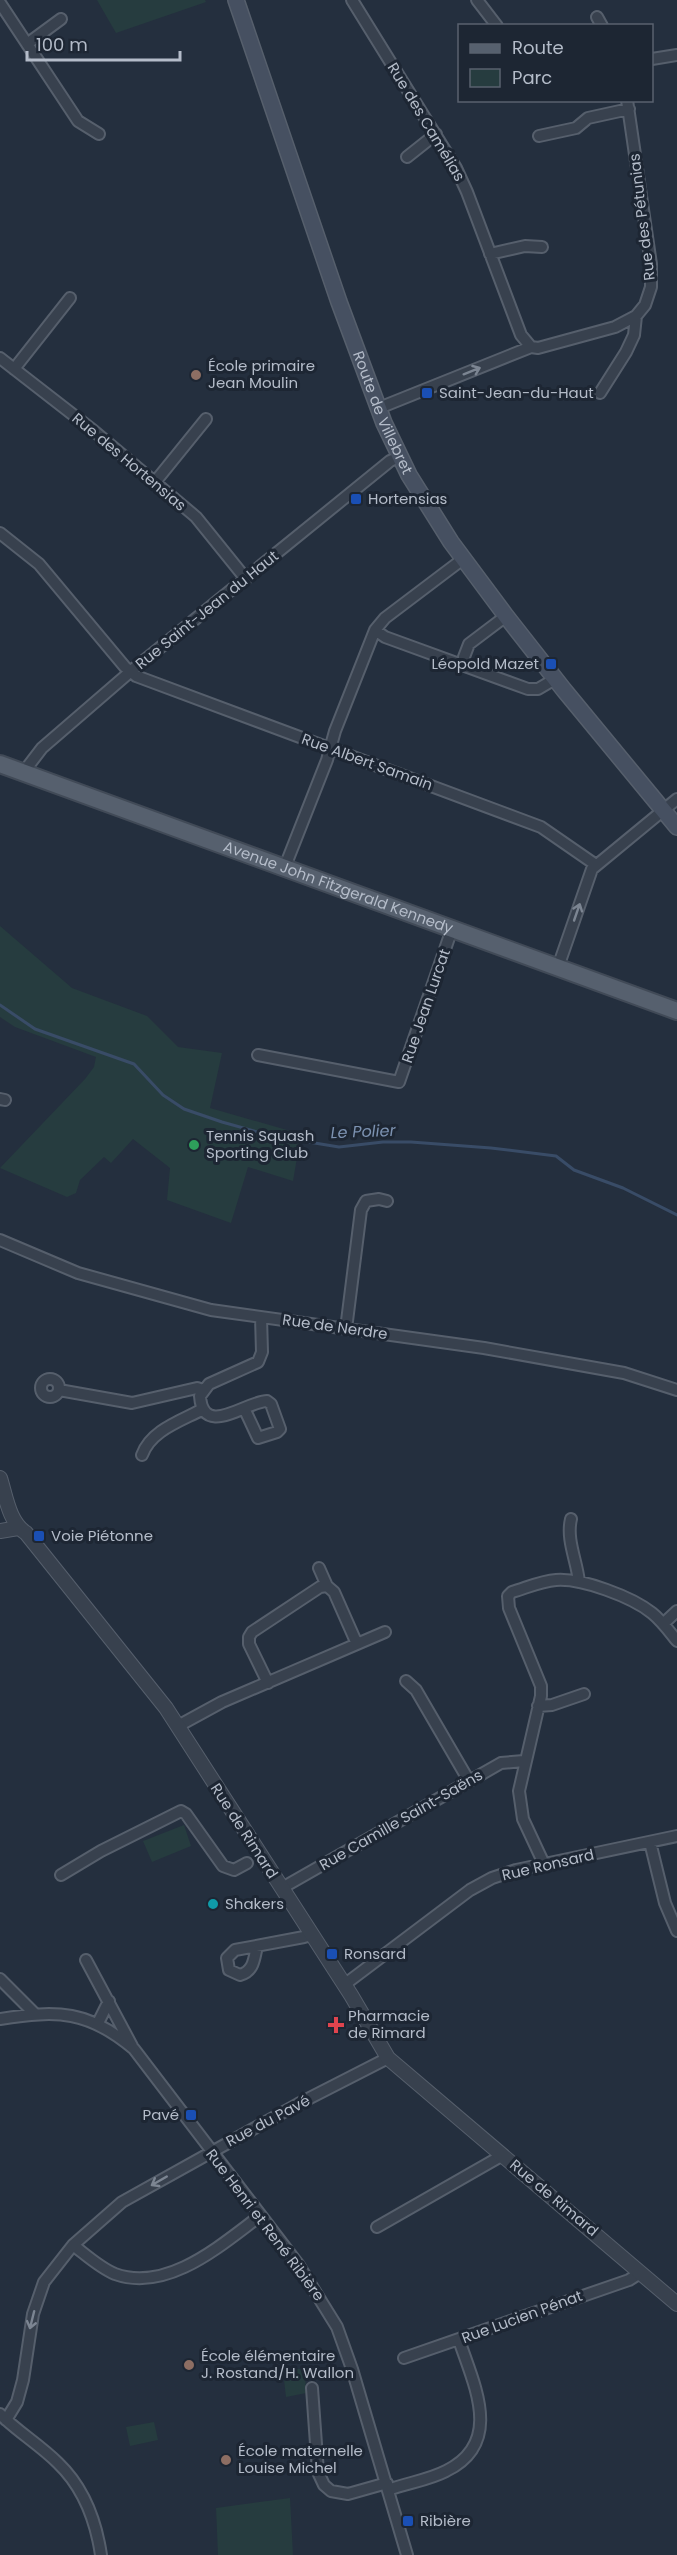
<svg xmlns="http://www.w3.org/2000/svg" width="677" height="2555" viewBox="0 0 677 2555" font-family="Poppins,sans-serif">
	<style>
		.green { fill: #263c3f }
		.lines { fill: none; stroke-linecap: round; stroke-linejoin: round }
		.stream { stroke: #394c67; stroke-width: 3 }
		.minor-casing { stroke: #565f6c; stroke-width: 14 }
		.tertiary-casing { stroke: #565f6c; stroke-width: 16 }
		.secondary-casing { stroke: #565f6c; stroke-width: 18 }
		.primary-casing { stroke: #414a57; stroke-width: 20 }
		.minor { stroke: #38414e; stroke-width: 10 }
		.tertiary { stroke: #38414e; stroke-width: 14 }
		.secondary { stroke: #465061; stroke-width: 15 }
		.primary { stroke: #56606e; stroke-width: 16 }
		.oneway { stroke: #7c8592 }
		.education-dot { fill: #8d6e63; stroke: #1d2633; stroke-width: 2 }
		.transit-dot { fill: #1a4fb4; stroke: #1d2633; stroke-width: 2 }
		.leisure-dot { fill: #2e9e5b; stroke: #1d2633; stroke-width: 2 }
		.culture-dot { fill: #0f9aa8; stroke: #1d2633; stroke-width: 2 }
		.health-dot { fill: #e0444e; stroke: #1d2633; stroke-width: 2 }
		.labels { text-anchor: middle; stroke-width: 6; stroke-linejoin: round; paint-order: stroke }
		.street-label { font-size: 15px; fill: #b4bcc9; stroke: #1d2633 }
		.poi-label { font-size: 15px; fill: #b4bcc9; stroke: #1d2633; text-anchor: start }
		.water-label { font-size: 16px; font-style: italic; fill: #7c92b1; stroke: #1d2633 }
	</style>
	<rect width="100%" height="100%" fill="#242f3e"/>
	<path class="green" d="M 97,0 L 205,0 L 206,2 L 116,33 Z
		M 0,926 L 72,988 L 147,1016 L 178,1047 L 222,1053 L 210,1108 L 301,1134 L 293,1181 L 248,1167 L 231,1223 L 167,1200 L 170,1168 L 133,1139 L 111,1163 L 104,1157 L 80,1180 L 76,1193 L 67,1197 L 0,1168 L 85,1079 L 94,1067 L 96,1057 L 15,1027 L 0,1017 Z
		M 184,1825 L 191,1846 L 152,1862 L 143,1841 Z
		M 305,2368 L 306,2393 L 286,2397 L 283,2371 Z
		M 154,2422 L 158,2440 L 130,2446 L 126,2427 Z
		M 290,2498 L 293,2555 L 218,2555 L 216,2508 Z"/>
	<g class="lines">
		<path class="stream" d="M 0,1005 L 35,1029 L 134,1064 L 163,1095 L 184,1109 L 222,1122 L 272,1136 L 339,1147 L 383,1142 L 411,1142 L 491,1148 L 556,1156 L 574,1170 L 623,1188 L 677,1215"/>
		<defs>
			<path id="minor" d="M 352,0 L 456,168 L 467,192 L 521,335 L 531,347
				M 477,0 L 497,26
				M 0,3 L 78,121 L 99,134
				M 597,17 L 602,26
				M 27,44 L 61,19
				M 652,59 L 677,55
				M 539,136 L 576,128 L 588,118 L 629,109
				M 407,157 L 436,134
				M 490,254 L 525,246 L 542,247
				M 0,358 L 94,431 L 196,517 L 246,579
				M 14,369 L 70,298
				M 600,393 L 626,352 L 634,335 L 636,316 L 645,305 L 651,287 L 651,264 L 627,100
				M 379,408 L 531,347 L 538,348 L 615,327 L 636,316
				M 155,482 L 206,419
				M 0,533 L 39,564 L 125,667 L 136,676 L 541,827 L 596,865
				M 375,630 L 385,637 L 528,689 L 538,689 L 555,679
				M 464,657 L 469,644 L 506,616
				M 27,775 L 29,765 L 42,748 L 130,672 L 390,461 L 399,457
				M 284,869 L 327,760 L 335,731 L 375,630 L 385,618 L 463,559
				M 558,967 L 592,869 L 677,799
				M 258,1055 L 399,1082 L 452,929
				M 0,1099 L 5,1100
				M 0,1240 L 78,1273 L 211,1310 L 484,1348 L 624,1373 L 677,1390
				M 346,1329 L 361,1210 L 366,1201 L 379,1199 L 387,1201
				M41 1388a9 9 0 1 1 18 0a9 9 0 1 1-18 0Z
				M 59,1390 L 132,1403 L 197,1388 L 203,1390
				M 244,1408 L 258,1438 L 277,1432 L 280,1429 L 271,1404 L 267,1401 C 247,1401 203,1439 200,1396 L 209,1384 L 258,1362 L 262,1352 L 261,1317
				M 142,1455 C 151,1430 181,1421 203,1409
				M 571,1519 C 566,1540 577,1561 579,1582
				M 319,1568 L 327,1586
				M 663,1624 L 677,1611
				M 406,1681 L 416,1690 L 469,1781
				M 268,1683 L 249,1644 L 249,1637 L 252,1632 L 320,1587 L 327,1586 L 334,1592 L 357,1644
				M 538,1706 L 552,1705 L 584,1694
				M 178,1726 L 222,1702 L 385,1632
				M 650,1842 L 665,1903 L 677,1931
				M 544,1864 L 523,1819 L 519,1791 L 541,1696 L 541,1686 L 509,1608 L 508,1596 L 512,1592 C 526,1588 541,1581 556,1580 C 582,1578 632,1597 652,1613 C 662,1621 669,1631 677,1641
				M 61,1875 L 101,1851 L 181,1811 L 186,1814 L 223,1866 L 234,1870 L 247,1863
				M 282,1888 L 501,1763 L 524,1761
				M 257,1946 C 254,1959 254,1971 240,1975 L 229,1970 L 227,1958 L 235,1950 L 304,1937 L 311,1935
				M 86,1960 L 132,2046
				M 0,1979 L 35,2014
				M 344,1985 L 470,1890 L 492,1878 L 516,1870 L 677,1836
				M 0,2019 C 58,2010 88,2010 134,2049 L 298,2264 L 337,2327 L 352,2369 L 407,2555
				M 98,2023 L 109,2001
				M 377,2227 L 503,2155
				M 73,2245 C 86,2255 100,2268 115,2274 C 168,2293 222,2244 260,2216
				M 404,2358 L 629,2280 L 640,2273
				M 312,2388 L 318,2472 L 324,2485 L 331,2491 L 348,2494 L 387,2483
				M 0,2414 C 18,2432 40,2445 58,2463 C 83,2487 96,2521 101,2555
				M 6,2420 L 17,2402 L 23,2380 L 33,2314 L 44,2282 L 73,2245 L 122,2202 L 298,2104 L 388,2058
				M 388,2490 C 407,2483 429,2480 446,2471 C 504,2443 474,2385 459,2340"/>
			<path id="tertiary" d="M 0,1478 C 6,1497 9,1522 26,1533 L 166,1708 L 351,1995 L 388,2058 L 677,2304
				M 0,1531 L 18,1528"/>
			<g id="secondary">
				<path id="s1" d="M 236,0 L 339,302 L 384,423 L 409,475 L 451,542 L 506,616 L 564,690 L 677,827"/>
			</g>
			<g id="primary">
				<path id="s2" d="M 0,764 L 677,1011"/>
			</g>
		</defs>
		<use href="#minor" class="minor-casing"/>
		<use href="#tertiary" class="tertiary-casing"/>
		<use href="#secondary" class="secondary-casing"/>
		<use href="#primary" class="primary-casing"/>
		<use href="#minor" class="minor"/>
		<use href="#tertiary" class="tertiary"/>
		<use href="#secondary" class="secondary"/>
		<use href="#primary" class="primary"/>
	</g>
	<defs><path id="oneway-shaft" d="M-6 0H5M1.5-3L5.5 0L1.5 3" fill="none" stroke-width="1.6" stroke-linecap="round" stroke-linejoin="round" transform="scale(1.5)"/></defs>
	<g class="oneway">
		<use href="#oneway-shaft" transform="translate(472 371) rotate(-22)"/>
		<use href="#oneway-shaft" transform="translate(577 912) rotate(-71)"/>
		<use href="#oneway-shaft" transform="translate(159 2181) rotate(150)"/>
		<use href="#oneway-shaft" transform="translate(32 2320) rotate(104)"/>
	</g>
	<g class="education-dot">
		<circle cx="196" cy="375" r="6"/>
		<circle cx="189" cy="2365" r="6"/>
		<circle cx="226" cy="2460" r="6"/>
	</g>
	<g class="transit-dot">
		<rect x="421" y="387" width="12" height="12" rx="3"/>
		<rect x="350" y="493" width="12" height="12" rx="3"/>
		<rect x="545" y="658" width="12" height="12" rx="3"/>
		<rect x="33" y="1530" width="12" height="12" rx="3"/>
		<rect x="326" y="1948" width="12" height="12" rx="3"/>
		<rect x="185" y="2109" width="12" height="12" rx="3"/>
		<rect x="402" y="2515" width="12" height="12" rx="3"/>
	</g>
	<circle class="leisure-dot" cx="194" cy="1145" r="6"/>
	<circle class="culture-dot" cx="213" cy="1904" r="6"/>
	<path class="health-dot" d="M333 2016h6v6h6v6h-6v6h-6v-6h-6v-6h6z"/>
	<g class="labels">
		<g class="street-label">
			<text transform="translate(426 122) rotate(59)" y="5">Rue des Camélias</text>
			<text transform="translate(642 217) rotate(-97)" y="5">Rue des Pétunias</text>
			<text dy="5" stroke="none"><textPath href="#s1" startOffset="438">Route de Villebret</textPath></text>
			<text transform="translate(129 462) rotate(40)" y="5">Rue des Hortensias</text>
			<text transform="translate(207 610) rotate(-39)" y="5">Rue Saint-Jean du Haut</text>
			<text transform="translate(367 762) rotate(20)" y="5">Rue Albert Samain</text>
			<text dy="5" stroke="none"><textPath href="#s2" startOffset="360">Avenue John Fitzgerald Kennedy</textPath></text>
			<text transform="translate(426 1006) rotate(-71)" y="5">Rue Jean Lurcat</text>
			<text transform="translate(335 1327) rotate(8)" y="5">Rue de Nerdre</text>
			<text transform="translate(401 1820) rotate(-30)" y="5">Rue Camille Saint-Saëns</text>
			<text transform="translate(244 1831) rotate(57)" y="5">Rue de Rimard</text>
			<text transform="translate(548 1865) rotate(-13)" y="5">Rue Ronsard</text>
			<text transform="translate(268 2121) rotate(-28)" y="5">Rue du Pavé</text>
			<text transform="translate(554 2198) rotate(40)" y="5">Rue de Rimard</text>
			<text transform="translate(265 2225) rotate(53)" y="5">Rue Henri et René Ribière</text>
			<text transform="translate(522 2317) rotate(-20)" y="5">Rue Lucien Pénat</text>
		</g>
		<g class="poi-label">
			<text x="208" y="371">École primaire<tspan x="208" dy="17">Jean Moulin</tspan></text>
			<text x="439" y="398">Saint-Jean-du-Haut</text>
			<text x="368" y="504">Hortensias</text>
			<text x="539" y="669" text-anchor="end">Léopold Mazet</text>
			<text x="206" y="1141">Tennis Squash<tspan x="206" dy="17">Sporting Club</tspan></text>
			<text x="51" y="1541">Voie Piétonne</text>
			<text x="225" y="1909">Shakers</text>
			<text x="344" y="1959">Ronsard</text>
			<text x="348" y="2021">Pharmacie<tspan x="348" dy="17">de Rimard</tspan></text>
			<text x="179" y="2120" text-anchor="end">Pavé</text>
			<text x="201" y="2361">École élémentaire<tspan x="201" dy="17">J. Rostand/H. Wallon</tspan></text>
			<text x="238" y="2456">École maternelle<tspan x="238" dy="17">Louise Michel</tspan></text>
			<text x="420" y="2526">Ribière</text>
		</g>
		<g class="water-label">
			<text transform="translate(363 1131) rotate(-2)" y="6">Le Polier</text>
		</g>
	</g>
	<rect x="458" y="24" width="195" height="78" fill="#1d2633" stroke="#59626f" stroke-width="1.5"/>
	<rect x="470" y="44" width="30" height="9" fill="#56606e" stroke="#59626f" stroke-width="1.5"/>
	<text x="512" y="54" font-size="18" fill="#b4bcc9">Route</text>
	<rect x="470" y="69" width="30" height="18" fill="#263c3f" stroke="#59626f" stroke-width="1.5"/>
	<text x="512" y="84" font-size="18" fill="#b4bcc9">Parc</text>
	<path d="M27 51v9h153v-9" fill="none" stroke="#b4bcc9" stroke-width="3"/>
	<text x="36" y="51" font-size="18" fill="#b4bcc9" stroke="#1d2633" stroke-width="4.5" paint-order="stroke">100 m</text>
</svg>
